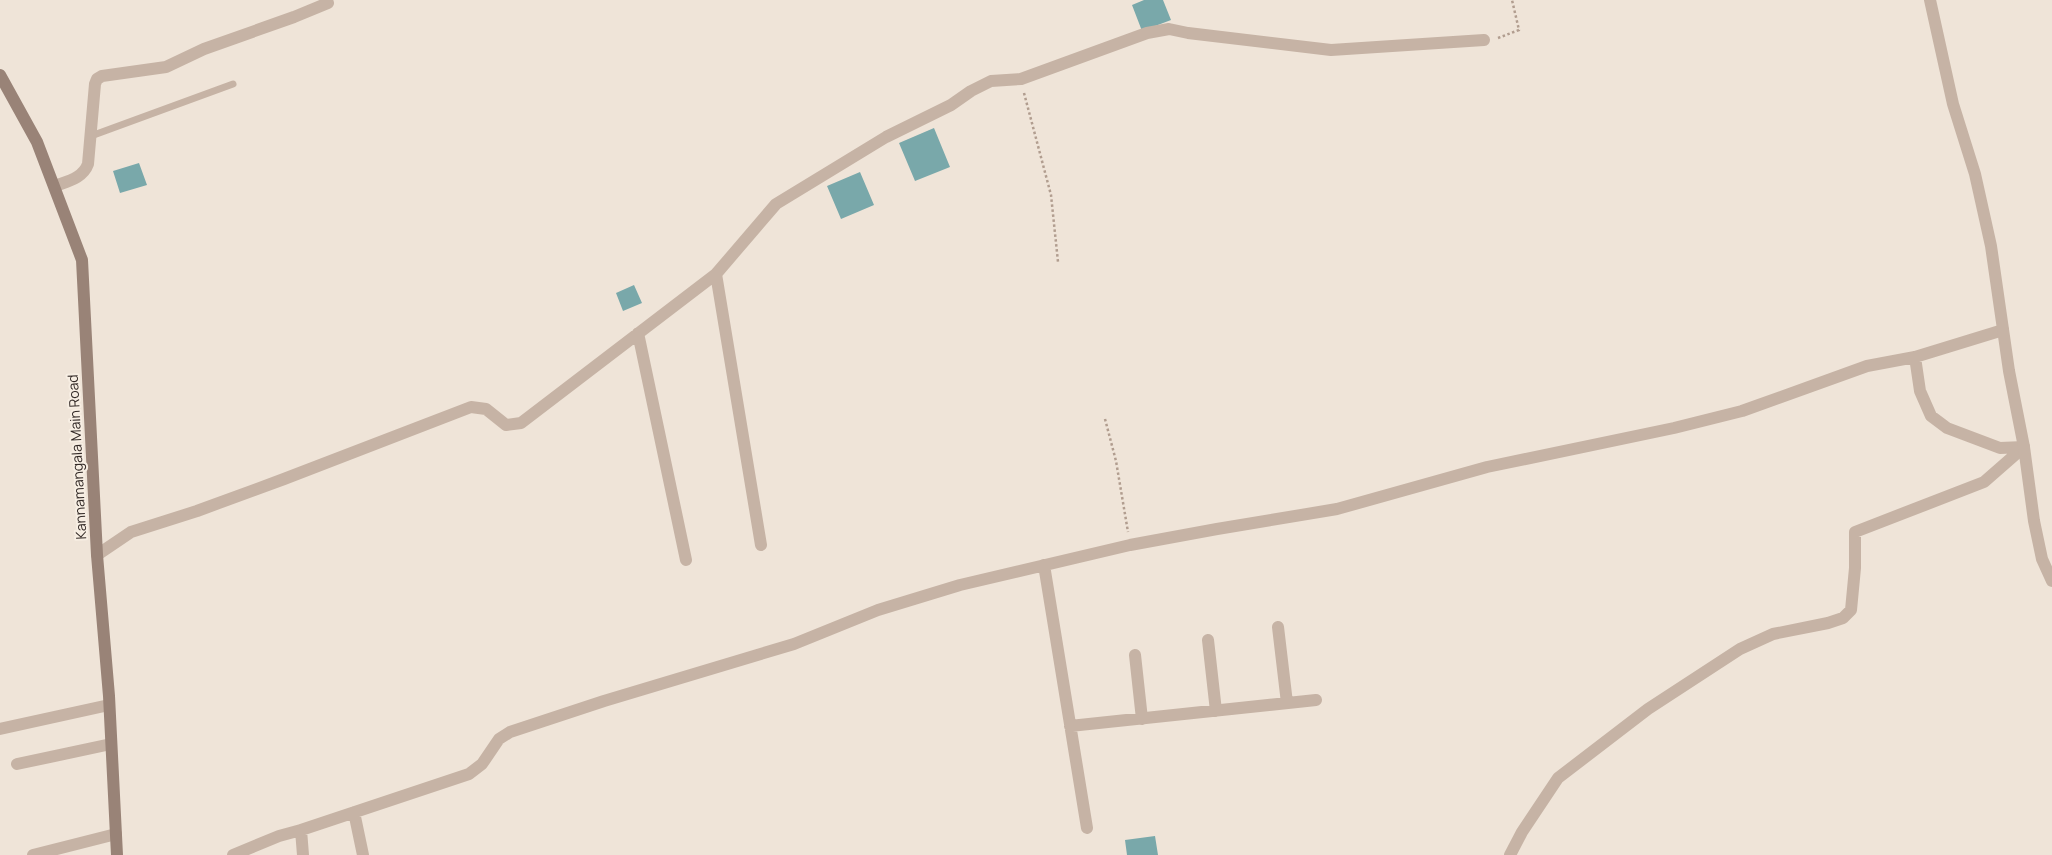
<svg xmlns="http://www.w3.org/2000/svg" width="2052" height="855" viewBox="0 0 2052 855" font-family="Manrope,sans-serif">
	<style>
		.water { fill: #79a8aa }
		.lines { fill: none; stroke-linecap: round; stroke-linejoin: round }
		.path { stroke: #b19d8f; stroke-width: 2.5; stroke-dasharray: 2.5 2.5; stroke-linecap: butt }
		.service { stroke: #c6b3a5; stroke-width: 7 }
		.minor { stroke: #c6b3a5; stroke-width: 12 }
		.tertiary { stroke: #c6b3a5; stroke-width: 12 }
		.secondary { stroke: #998377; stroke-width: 12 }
		.labels { text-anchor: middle; stroke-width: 4; stroke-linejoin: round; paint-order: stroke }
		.street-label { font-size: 14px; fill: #322926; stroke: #f7eee3 }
	</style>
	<rect width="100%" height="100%" fill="#efe4d8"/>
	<path class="water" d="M 1144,0 L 1163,0 L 1171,20 L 1142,31 L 1132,5 Z
		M 934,128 L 950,167 L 915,181 L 899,143 Z
		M 139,163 L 147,185 L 120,193 L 113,171 Z
		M 860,172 L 874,205 L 841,219 L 827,186 Z
		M 634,285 L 642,303 L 623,311 L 616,293 Z
		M 1155,836 L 1158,855 L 1127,855 L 1125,840 Z"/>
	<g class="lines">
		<path class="path" d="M 1498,38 L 1519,30 L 1512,0
			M 1024,93 L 1051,195 L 1058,262
			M 1105,419 L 1116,461 L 1128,532"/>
		<path class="service" d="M 91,136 L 233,84"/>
		<path class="minor" d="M 55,186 C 68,181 83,178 88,164 L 95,84 L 97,79 L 102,76 L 166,67 L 204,49 L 294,17 L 328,3
			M 716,274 L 761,545
			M 638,333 L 686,560
			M 1915,357 L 1920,391 L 1931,416 L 1947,428 L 2000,448 L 2024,447
			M 97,555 L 131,532 L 197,511 L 284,479 L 471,407 L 486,409 L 506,425 L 521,423 L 716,274 L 776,204 L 886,137 L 951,105 L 971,91 L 991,81 L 1021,79 L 1147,33 L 1169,29 L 1188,33 L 1331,50 L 1484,40
			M 1044,565 L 1087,828
			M 1278,627 L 1287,703
			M 1208,640 L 1216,711
			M 1135,655 L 1142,719
			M 1070,726 L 1316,700
			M 0,729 L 109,705
			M 17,764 L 111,744
			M 354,812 L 363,855
			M 301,830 L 469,774 L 482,764 L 499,739 L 510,732 L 604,701 L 794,644 L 878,610 L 960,585 L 1130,545 L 1217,529 L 1337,509 L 1487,467 L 1674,428 L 1742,411 L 1867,366 L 1915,357 L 2003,330
			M 33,855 L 116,834
			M 233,855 L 279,836 L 301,830 L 303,855
			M 1510,855 L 1522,832 L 1558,778 L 1648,709 L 1740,649 L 1773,634 L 1828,623 L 1843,618 L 1851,610 L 1855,568 L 1855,532 L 1984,482 L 2024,447"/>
		<path class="tertiary" d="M 1930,0 L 1953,104 L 1975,174 L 1991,246 L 2009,371 L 2024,447 L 2034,521 L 2042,559 L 2052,581"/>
		<path class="secondary" d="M 0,75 L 37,142 L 82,260 L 97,555 L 109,696 L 117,855"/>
	</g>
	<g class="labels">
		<g class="street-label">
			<text transform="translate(77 457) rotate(-93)" y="5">Kannamangala Main Road</text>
		</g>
	</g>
</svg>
